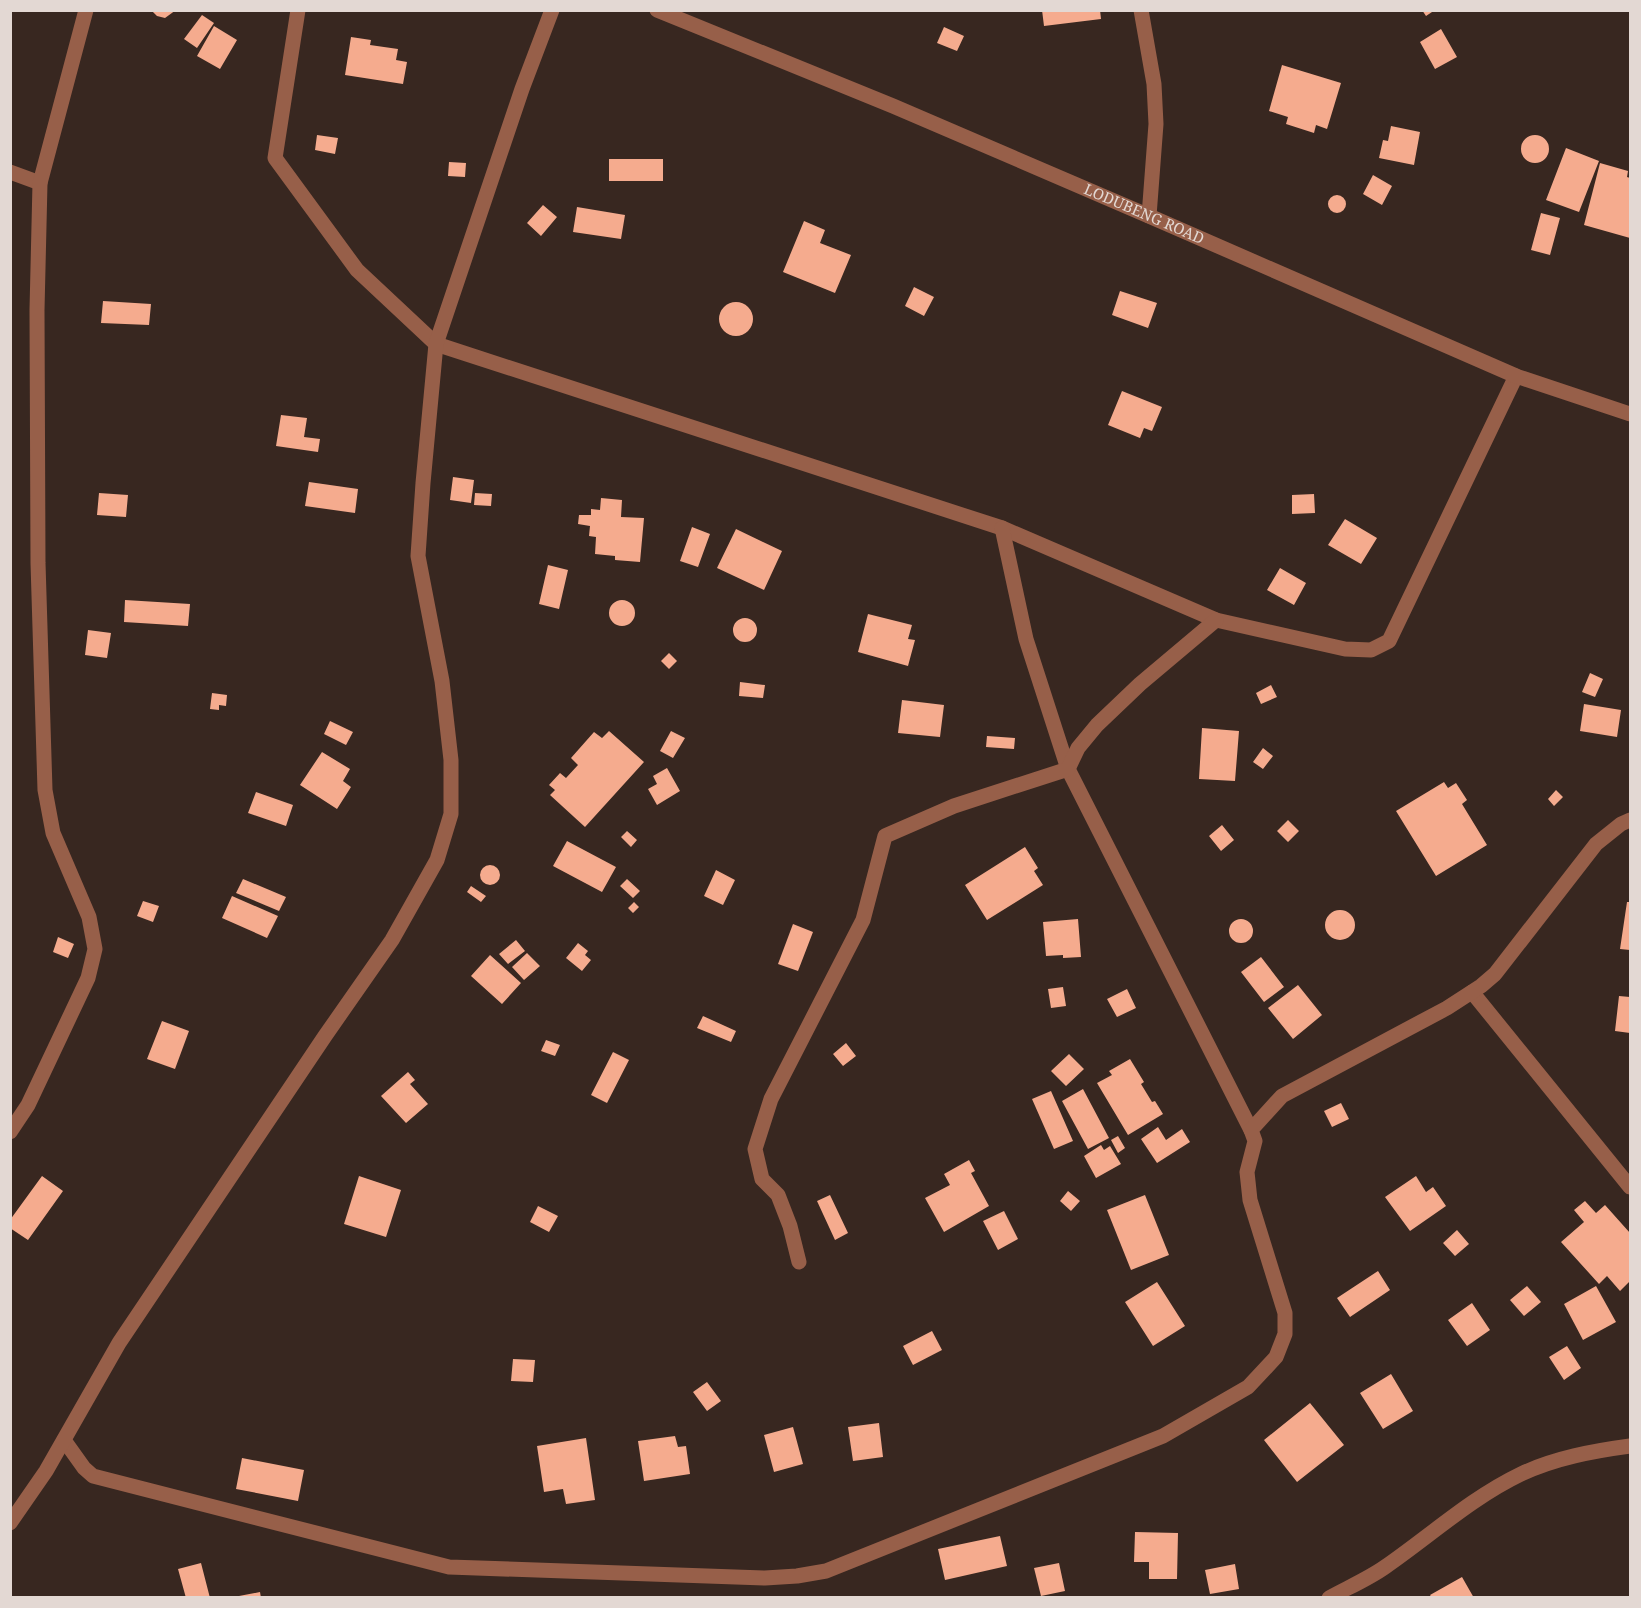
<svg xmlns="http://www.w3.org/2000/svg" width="1641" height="1608" viewBox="0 0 1641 1608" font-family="'Noto Serif',serif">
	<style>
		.building { fill: #f5ab8e }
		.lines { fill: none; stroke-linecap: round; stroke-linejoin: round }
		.minor { stroke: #975f49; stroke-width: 15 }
		.labels { text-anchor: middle; stroke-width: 6; stroke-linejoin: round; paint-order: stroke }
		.street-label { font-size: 15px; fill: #e3d8d3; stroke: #1a120f }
	</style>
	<rect width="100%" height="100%" fill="#382720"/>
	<path class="building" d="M 151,10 L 176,10 L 165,18 L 157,16 Z
		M 1042,10 L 1100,10 L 1101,19 L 1044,26 Z
		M 1422,10 L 1435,10 L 1426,16 Z
		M 202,15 L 214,23 L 197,48 L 184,39 Z
		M 214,26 L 237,40 L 220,69 L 197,56 Z
		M 944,27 L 964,36 L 957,51 L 937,43 Z
		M 1441,29 L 1457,57 L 1435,69 L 1420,42 Z
		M 351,37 L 371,40 L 370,45 L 398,49 L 396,60 L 407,62 L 403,84 L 345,75 Z
		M 1282,65 L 1341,83 L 1327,129 L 1316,125 L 1314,133 L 1286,124 L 1288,117 L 1269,111 Z
		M 1391,126 L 1420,132 L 1414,165 L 1379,158 L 1383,140 L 1388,141 Z
		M1521 149a14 14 0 1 1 28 0a14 14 0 1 1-28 0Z
		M 317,135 L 338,138 L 335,154 L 315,150 Z
		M 1566,148 L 1599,161 L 1579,212 L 1546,200 Z
		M 609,159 L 663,159 L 663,181 L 609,181 Z
		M 449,162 L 466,163 L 465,177 L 448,176 Z
		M 1600,163 L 1628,171 L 1627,177 L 1630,178 L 1630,238 L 1584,225 Z
		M 1373,175 L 1392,186 L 1382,205 L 1363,194 Z
		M1328 204a9 9 0 1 1 18 0a9 9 0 1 1-18 0Z
		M 543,205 L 557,217 L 541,236 L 527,223 Z
		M 577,207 L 625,215 L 621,239 L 573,232 Z
		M 1541,213 L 1560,218 L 1550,255 L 1531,250 Z
		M 804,221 L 825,230 L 820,243 L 851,255 L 835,293 L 783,272 Z
		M 914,287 L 934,297 L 924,316 L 905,306 Z
		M 1120,291 L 1157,303 L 1148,328 L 1112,315 Z
		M 103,301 L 151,304 L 149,325 L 101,323 Z
		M719 319a17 17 0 1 1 34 0a17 17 0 1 1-34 0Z
		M 1122,391 L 1162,407 L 1152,431 L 1144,428 L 1140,438 L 1108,425 Z
		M 281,415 L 307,418 L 304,437 L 320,439 L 318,452 L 276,446 Z
		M 453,477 L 474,480 L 471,503 L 450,500 Z
		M 309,482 L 358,489 L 355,513 L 305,506 Z
		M 99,493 L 128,495 L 126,517 L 97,515 Z
		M 475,493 L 492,494 L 491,506 L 474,505 Z
		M 1314,494 L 1315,513 L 1292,514 L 1292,495 Z
		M 601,498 L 622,500 L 621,517 L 644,518 L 640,562 L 615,560 L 615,556 L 595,554 L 596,537 L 589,536 L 590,526 L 578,524 L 579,515 L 591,515 L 591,509 L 600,510 Z
		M 1345,519 L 1377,538 L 1361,564 L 1328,545 Z
		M 692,527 L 710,534 L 698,567 L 680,561 Z
		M 736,529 L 782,551 L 764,590 L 717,568 Z
		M 548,565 L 568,570 L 559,609 L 539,604 Z
		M 1280,568 L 1306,583 L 1294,605 L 1267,590 Z
		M609 613a13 13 0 1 1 26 0a13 13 0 1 1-26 0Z
		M 125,600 L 190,604 L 188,626 L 124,622 Z
		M 868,614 L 912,625 L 908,639 L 915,640 L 908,666 L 858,652 Z
		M733 630a12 12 0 1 1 24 0a12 12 0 1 1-24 0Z
		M 88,630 L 111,633 L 107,658 L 85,655 Z
		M 669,653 L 677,661 L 669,669 L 661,661 Z
		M 1590,673 L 1603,679 L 1595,697 L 1582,692 Z
		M 740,682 L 765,685 L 763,698 L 739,696 Z
		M 1271,685 L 1277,697 L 1261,704 L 1256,693 Z
		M 212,693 L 227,695 L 226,706 L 219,705 L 219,710 L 210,709 Z
		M 902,700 L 944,705 L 940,737 L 898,733 Z
		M 1584,704 L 1621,710 L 1617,737 L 1580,731 Z
		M 330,721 L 353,732 L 346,745 L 324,734 Z
		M 1202,728 L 1239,731 L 1235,781 L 1199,779 Z
		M 609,731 L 644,762 L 585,827 L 550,795 L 555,790 L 549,785 L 560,773 L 566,778 L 578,765 L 571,758 L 594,732 L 602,738 Z
		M 671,731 L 685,738 L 673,758 L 660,751 Z
		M 987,736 L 1015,738 L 1014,749 L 986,747 Z
		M 1263,748 L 1273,756 L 1263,769 L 1253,762 Z
		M 322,752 L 350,769 L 343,781 L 351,787 L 337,809 L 300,785 Z
		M 667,768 L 680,791 L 657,805 L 648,789 L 657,784 L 653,776 Z
		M 1444,782 L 1448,788 L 1456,783 L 1467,800 L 1462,804 L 1487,845 L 1436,876 L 1396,811 Z
		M 1556,790 L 1563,797 L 1554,806 L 1548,799 Z
		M 256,792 L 293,805 L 286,826 L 248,813 Z
		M 1288,820 L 1299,831 L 1288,842 L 1277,831 Z
		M 1222,825 L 1234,840 L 1221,851 L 1209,836 Z
		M 627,831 L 637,840 L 631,847 L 621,837 Z
		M 567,841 L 616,867 L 602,892 L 553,866 Z
		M 1025,847 L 1038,868 L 1034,871 L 1043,885 L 987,920 L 965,885 Z
		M480 875a10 10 0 1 1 20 0a10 10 0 1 1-20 0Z
		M 716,870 L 735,880 L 723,905 L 704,896 Z
		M 243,879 L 286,897 L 279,911 L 236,893 Z
		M 627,879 L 640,891 L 633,898 L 620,886 Z
		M 471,886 L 486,896 L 481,902 L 467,892 Z
		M 232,896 L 278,916 L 267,938 L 222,918 Z
		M 143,901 L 159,906 L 153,922 L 137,916 Z
		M 634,902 L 639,907 L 633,913 L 628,908 Z
		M 1627,902 L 1630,902 L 1630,950 L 1620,949 Z
		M1325 925a15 15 0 1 1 30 0a15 15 0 1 1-30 0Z
		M1229 931a12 12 0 1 1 24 0a12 12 0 1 1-24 0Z
		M 1078,919 L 1081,957 L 1063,958 L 1063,955 L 1046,956 L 1043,922 Z
		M 793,924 L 813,932 L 798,971 L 778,964 Z
		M 58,937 L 74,944 L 68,958 L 53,952 Z
		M 516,940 L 525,951 L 508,964 L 499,954 Z
		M 578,943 L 588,951 L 585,955 L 591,960 L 582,971 L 566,958 Z
		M 527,953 L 540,966 L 524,980 L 512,967 Z
		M 490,955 L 521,983 L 502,1004 L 471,976 Z
		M 1261,957 L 1284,987 L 1264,1002 L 1241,972 Z
		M 1298,985 L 1322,1015 L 1293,1039 L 1268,1008 Z
		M 1063,987 L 1066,1006 L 1051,1008 L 1048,989 Z
		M 1127,989 L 1136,1008 L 1117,1017 L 1107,999 Z
		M 1619,996 L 1630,997 L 1630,1033 L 1615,1031 Z
		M 703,1016 L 736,1031 L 731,1042 L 697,1028 Z
		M 162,1021 L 189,1031 L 175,1069 L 147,1059 Z
		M 546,1040 L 560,1045 L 555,1056 L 541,1051 Z
		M 846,1043 L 856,1056 L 843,1066 L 833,1054 Z
		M 613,1052 L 629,1060 L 607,1103 L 591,1095 Z
		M 1069,1054 L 1084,1069 L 1066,1086 L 1051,1071 Z
		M 1130,1059 L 1144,1082 L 1141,1084 L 1152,1102 L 1155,1101 L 1163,1114 L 1128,1135 L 1097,1083 L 1112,1075 L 1109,1071 Z
		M 408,1072 L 415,1080 L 410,1084 L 428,1104 L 406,1123 L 381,1096 Z
		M 1083,1089 L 1109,1138 L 1088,1149 L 1062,1101 Z
		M 1051,1091 L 1073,1141 L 1054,1149 L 1032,1099 Z
		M 1341,1103 L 1349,1119 L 1332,1127 L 1324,1111 Z
		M 1158,1127 L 1166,1140 L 1182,1129 L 1190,1142 L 1157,1163 L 1141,1139 Z
		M 1118,1136 L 1125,1148 L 1118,1153 L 1111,1140 Z
		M 1101,1145 L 1104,1150 L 1110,1146 L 1121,1164 L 1096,1178 L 1084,1156 Z
		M 969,1160 L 975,1171 L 971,1173 L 989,1206 L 944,1232 L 925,1198 L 950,1185 L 944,1174 Z
		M 42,1176 L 63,1191 L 28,1240 L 10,1228 L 10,1220 Z
		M 359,1176 L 401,1190 L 386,1237 L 344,1224 Z
		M 1416,1176 L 1426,1192 L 1433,1187 L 1446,1206 L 1410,1231 L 1385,1197 Z
		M 1068,1191 L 1080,1201 L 1071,1211 L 1060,1201 Z
		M 830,1195 L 848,1233 L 835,1240 L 817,1201 Z
		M 1145,1195 L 1169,1255 L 1131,1270 L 1107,1210 Z
		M 1585,1201 L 1596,1213 L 1605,1205 L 1630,1233 L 1630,1281 L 1620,1291 L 1607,1276 L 1599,1284 L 1561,1242 L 1584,1222 L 1574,1210 Z
		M 538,1206 L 558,1216 L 549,1232 L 530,1222 Z
		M 1004,1211 L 1018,1239 L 998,1250 L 983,1221 Z
		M 1457,1230 L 1469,1244 L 1455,1256 L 1443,1243 Z
		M 1378,1271 L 1390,1290 L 1350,1317 L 1337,1298 Z
		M 1157,1282 L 1185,1326 L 1153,1346 L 1125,1302 Z
		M 1527,1286 L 1541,1302 L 1524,1316 L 1510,1300 Z
		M 1596,1286 L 1616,1322 L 1583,1340 L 1564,1304 Z
		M 1472,1303 L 1490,1330 L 1467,1346 L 1448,1320 Z
		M 932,1331 L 942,1350 L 913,1365 L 903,1346 Z
		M 1567,1346 L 1581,1368 L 1564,1380 L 1549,1357 Z
		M 513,1359 L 535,1360 L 533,1382 L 511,1381 Z
		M 1391,1374 L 1413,1411 L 1383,1429 L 1360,1393 Z
		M 707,1382 L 721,1401 L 707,1411 L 693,1392 Z
		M 1310,1403 L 1344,1445 L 1297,1482 L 1264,1440 Z
		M 879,1423 L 883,1457 L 853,1461 L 848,1427 Z
		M 793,1427 L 803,1464 L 774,1472 L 764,1435 Z
		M 675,1436 L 678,1447 L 686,1446 L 690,1474 L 644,1481 L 638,1441 Z
		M 586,1438 L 595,1500 L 566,1504 L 563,1489 L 544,1492 L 537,1446 Z
		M 242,1458 L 304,1470 L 298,1501 L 236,1489 Z
		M 1135,1532 L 1178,1533 L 1177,1579 L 1149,1579 L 1149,1562 L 1134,1562 Z
		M 1000,1536 L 1007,1566 L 945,1580 L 938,1549 Z
		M 201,1563 L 210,1598 L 186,1598 L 178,1569 Z
		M 1059,1563 L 1065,1591 L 1041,1596 L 1034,1568 Z
		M 1235,1564 L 1239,1589 L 1210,1594 L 1205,1570 Z
		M 1462,1577 L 1474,1598 L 1432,1598 L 1430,1595 Z
		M 260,1592 L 261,1598 L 239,1598 L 239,1596 Z"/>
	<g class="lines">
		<g class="minor">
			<path d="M 298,10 L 275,158 L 357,270 L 436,344 L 1002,528 L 1216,620 L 1345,649 L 1371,650 L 1389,641 L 1516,376"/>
			<path id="s1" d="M 657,10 L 893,106 L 1149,216 L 1516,376 L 1630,414"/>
			<path d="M 1141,10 L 1154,84 L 1156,124 L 1149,216"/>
			<path d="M 10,172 L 40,183"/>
			<path d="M 1002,528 L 1026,639 L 1068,769 L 1251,1130"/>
			<path d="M 1472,992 L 1630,1187"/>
			<path d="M 10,1132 L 28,1105 L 88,978 L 95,949 L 89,917 L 53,833 L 45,790 L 38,563 L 37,310 L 40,183 L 86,10"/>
			<path d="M 799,1262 L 790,1226 L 778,1195 L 762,1179 L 755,1149 L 771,1099 L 863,920 L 885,836 L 954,806 L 1068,769 L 1078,748 L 1097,725 L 1140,684 L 1216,620"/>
			<path d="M 64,1440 L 84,1468 L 93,1476 L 449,1567 L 765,1578 L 797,1576 L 826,1571 L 1163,1436 L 1248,1387 L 1276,1357 L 1285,1334 L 1285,1313 L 1250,1200 L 1247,1172 L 1255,1141 L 1251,1130 L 1282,1096 L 1447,1008 L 1481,986 L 1495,974 L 1596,844 L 1621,824 L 1630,820"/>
			<path d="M 10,1523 L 46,1471 L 119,1343 L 325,1036 L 392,940 L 437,860 L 451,814 L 451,760 L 442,681 L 418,556 L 423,483 L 436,344 L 522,89 L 552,10"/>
			<path d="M 1329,1598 C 1347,1588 1368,1579 1385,1567 C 1430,1536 1471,1498 1521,1474 C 1555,1458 1593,1451 1630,1446"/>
		</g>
	</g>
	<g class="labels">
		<g class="street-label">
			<text dy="5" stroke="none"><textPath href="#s1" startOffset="528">LODUBENG ROAD</textPath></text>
		</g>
	</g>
	<rect width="1641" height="1608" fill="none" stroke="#e3d8d3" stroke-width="24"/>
</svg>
